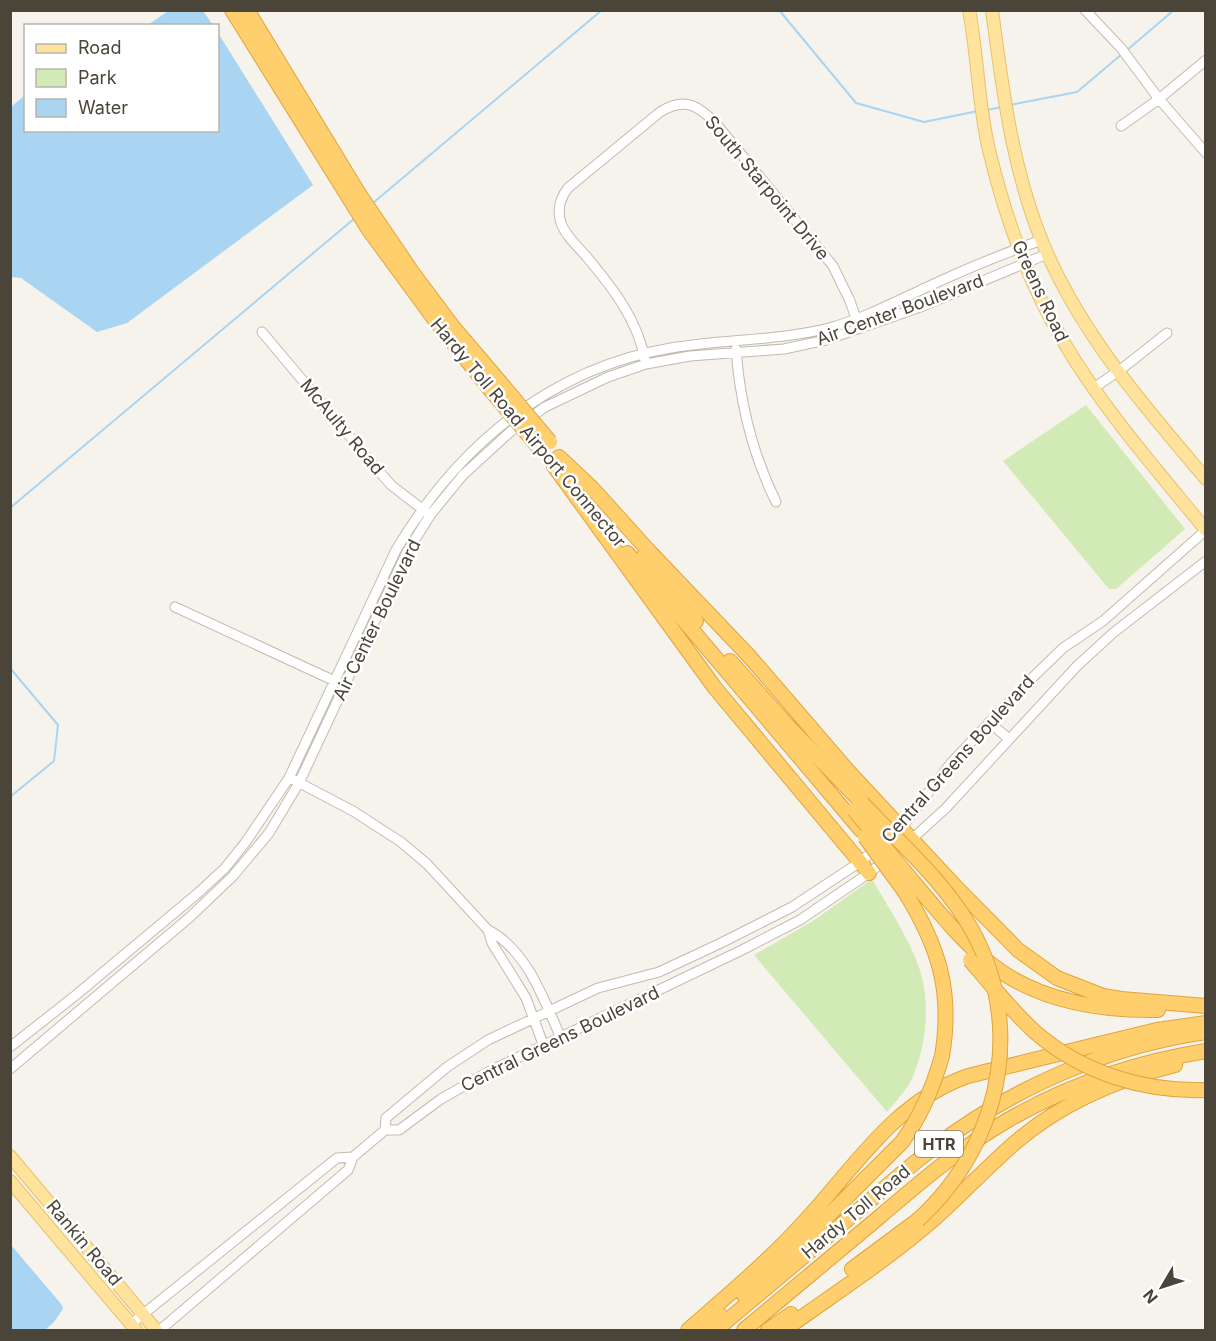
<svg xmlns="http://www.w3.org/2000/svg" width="1216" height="1341" viewBox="0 0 1216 1341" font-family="Inter,sans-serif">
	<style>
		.green { fill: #d2eab5 }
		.water { fill: #a9d4f2 }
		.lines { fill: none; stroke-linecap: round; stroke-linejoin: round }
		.stream { stroke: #a9d4f2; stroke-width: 2 }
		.minor-casing { stroke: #c2bbae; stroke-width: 11 }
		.major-casing { stroke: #e6c16a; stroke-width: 14 }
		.highway-casing { stroke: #e0a43c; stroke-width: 16 }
		.minor { stroke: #fff; stroke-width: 9 }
		.major { stroke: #ffe39c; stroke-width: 12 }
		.highway { stroke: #ffcf6e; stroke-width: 14 }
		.highway-bridge-casing { stroke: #e0a43c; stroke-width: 16; stroke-linecap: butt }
		.highway-bridge { stroke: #ffcf6e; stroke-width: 14 }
		.labels { text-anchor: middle; stroke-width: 5; stroke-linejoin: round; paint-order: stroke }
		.shield { fill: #fff; stroke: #817c74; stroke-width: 1.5 }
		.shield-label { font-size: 16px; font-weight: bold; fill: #4b4439 }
		.street-label { font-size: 18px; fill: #4b4439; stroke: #fff }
	</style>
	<rect width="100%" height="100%" fill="#f6f3ec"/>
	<path class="green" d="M 1086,405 L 1185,529 L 1116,589 L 1109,589 L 1003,461 Z
		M 872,879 C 888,907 913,944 921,974 C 930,1005 926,1044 914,1074 C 909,1088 896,1101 887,1112 L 754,955 L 813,921 Z"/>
	<path class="water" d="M 168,11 L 203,11 L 213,25 L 148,25 Z
		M 218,33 L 313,185 L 127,323 L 97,332 L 21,278 L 11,277 L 11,107 L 25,95 L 26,130 L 218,130 Z
		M 11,1245 L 62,1305 L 63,1309 L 54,1322 L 45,1330 L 11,1330 Z"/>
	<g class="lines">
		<path class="stream" d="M 779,10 L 856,103 L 924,122 L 978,111
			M 1126,51 L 1174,10
			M 1010,105 L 1077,92 L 1122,54
			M 987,110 L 1002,107
			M 373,203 L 602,10
			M 10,508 L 355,218
			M 10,668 L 58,725 L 54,761 L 10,797"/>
		<defs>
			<path id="minor" d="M 1085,10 L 1121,48 L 1159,99 L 1206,153
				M 1121,126 L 1159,99 L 1206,60
				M 262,332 L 377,469 L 391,485 L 426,512
				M 736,349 C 740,403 752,453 776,502
				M 645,360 C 638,320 612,287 586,256 C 578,247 565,235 561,223 C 557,210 560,198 568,188 L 660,112 C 685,96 700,106 718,126 L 833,266 L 850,301 L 858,324
				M 1094,388 L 1124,367 L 1167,333
				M 175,607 L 339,683
				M 989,722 L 1009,739
				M 294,780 L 353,811 L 401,842 L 427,864 L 488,930 C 526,949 544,999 560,1036
				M 488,930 L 492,943 L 526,998 L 543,1044
				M 10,1047 L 76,995 L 198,893 L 225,868 L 245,843 L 289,778 L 396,550 C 457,447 550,368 671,348 C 723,339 777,341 829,328 C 862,319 893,303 925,288 C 963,270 1002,254 1042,240
				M 10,1069 L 190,917 L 233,876 L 269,833 L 299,783 L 407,552 L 431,514 L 463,475 L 510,432 L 545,407 L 608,377 L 646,364 L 690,356 L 784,349 L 826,340 L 923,306 L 1047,254
				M 385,1130 L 386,1118 L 447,1067 L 488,1040 L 598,988 L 659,972 L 721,943 L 792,907 L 860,862 L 901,828 L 951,763 L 1028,682 L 1063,648 L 1103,621 L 1206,530
				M 131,1324 L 337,1158 L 353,1157
				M 160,1330 L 348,1170 L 353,1157 L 385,1130 L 399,1130 L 441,1099 L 490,1071 L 742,950 L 800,920 L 869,873 L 912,839 L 946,808 L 1077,666 L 1113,633 L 1206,561"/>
			<path id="major" d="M 969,10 C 978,57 978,104 989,150 C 1005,217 1028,282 1063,341 C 1103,409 1156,469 1206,530
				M 992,10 C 1003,93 1013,176 1047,253 C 1085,339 1146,408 1206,479
				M 10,1156 L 156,1330
				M 10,1181 L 136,1330"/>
			<path id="highway" d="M 232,10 L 369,230 L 438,324 L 489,388
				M 247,10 L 359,194 L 412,272 L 453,327 L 499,381
				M 559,457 L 592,488 L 647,549 L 749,656 L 848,771 L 953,884 L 1018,950 L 1057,978 L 1103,996 L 1121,999 L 1206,1006
				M 554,466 L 715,688 L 869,873
				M 627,553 L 861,830
				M 643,557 L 696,621
				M 730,661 L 788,726 L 862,803
				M 915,884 C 938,911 960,939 988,962 C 1036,1001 1098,1011 1158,1010
				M 905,892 C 939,947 953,992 942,1056
				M 852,1269 L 918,1220
				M 744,1295 L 810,1234 L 902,1142
				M 688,1330 C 728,1295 769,1261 805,1221 C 856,1166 894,1102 968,1076 L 1157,1030 L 1206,1023
				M 703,1330 L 720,1315
				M 716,1330 C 760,1293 804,1256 848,1219 C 876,1196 903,1171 932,1149 C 1010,1089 1107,1046 1206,1032
				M 744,1330 C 788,1293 833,1256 877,1219 C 919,1183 960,1148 1008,1120 C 1069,1085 1136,1062 1206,1051
				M 768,1330 L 791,1314
				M 784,1330 C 834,1294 887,1260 934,1219 C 962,1194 988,1166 1017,1141 C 1062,1103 1118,1079 1175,1065"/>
		</defs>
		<use href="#minor" class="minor-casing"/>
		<use href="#major" class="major-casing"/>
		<use href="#highway" class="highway-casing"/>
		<use href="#minor" class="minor"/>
		<use href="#major" class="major"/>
		<use href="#highway" class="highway"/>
		<defs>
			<path id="highway-bridge" d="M 499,381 L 550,442
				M 489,388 L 541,450
				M 862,803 C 895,838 933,871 960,911 C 1029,1011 1006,1140 918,1220
				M 854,810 L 915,884
				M 865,837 L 905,892
				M 970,960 C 991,985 1011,1010 1035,1032 C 1082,1073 1144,1092 1206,1090
				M 902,1142 C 921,1116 933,1088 942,1056"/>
		</defs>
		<use href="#highway-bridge" class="highway-bridge-casing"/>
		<use href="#highway-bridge" class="highway-bridge"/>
	</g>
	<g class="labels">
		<rect class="shield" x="915" y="1131" width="48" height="26" rx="4.5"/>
		<g class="shield-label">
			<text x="939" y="1150">HTR</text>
		</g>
		<g class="street-label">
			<text transform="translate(767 188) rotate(50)" y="6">South Starpoint Drive</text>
			<text transform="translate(1040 291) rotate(65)" y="6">Greens Road</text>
			<text transform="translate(900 310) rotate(-20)" y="6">Air Center Boulevard</text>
			<text transform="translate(342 427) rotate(50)" y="6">McAulty Road</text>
			<text transform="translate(528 433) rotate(50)" y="6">Hardy Toll Road Airport Connector</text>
			<text transform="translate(377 620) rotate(-64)" y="6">Air Center Boulevard</text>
			<text transform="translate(958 759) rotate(-48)" y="6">Central Greens Boulevard</text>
			<text transform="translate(560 1039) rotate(-26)" y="6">Central Greens Boulevard</text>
			<text transform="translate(856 1212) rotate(-40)" y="6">Hardy Toll Road</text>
			<text transform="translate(84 1243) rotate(50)" y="6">Rankin Road</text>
		</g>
	</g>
	<rect width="1216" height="1341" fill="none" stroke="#4b4439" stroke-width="24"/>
	<rect x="24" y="24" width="195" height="108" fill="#ffffff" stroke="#b7b4b0" stroke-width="1.5"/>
	<rect x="36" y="44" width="30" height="9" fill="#ffe39c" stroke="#b7b4b0" stroke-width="1.5"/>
	<text x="78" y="54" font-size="18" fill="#4b4439">Road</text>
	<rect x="36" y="69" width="30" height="18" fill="#d2eab5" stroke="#b7b4b0" stroke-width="1.5"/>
	<text x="78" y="84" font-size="18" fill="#4b4439">Park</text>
	<rect x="36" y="99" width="30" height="18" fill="#a9d4f2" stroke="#b7b4b0" stroke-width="1.5"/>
	<text x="78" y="114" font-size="18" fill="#4b4439">Water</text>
	<g transform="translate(1162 1287) rotate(231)" stroke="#ffffff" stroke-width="4.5" paint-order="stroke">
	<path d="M0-4.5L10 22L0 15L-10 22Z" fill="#4b4439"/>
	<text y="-9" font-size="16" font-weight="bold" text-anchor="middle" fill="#4b4439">N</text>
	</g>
</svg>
